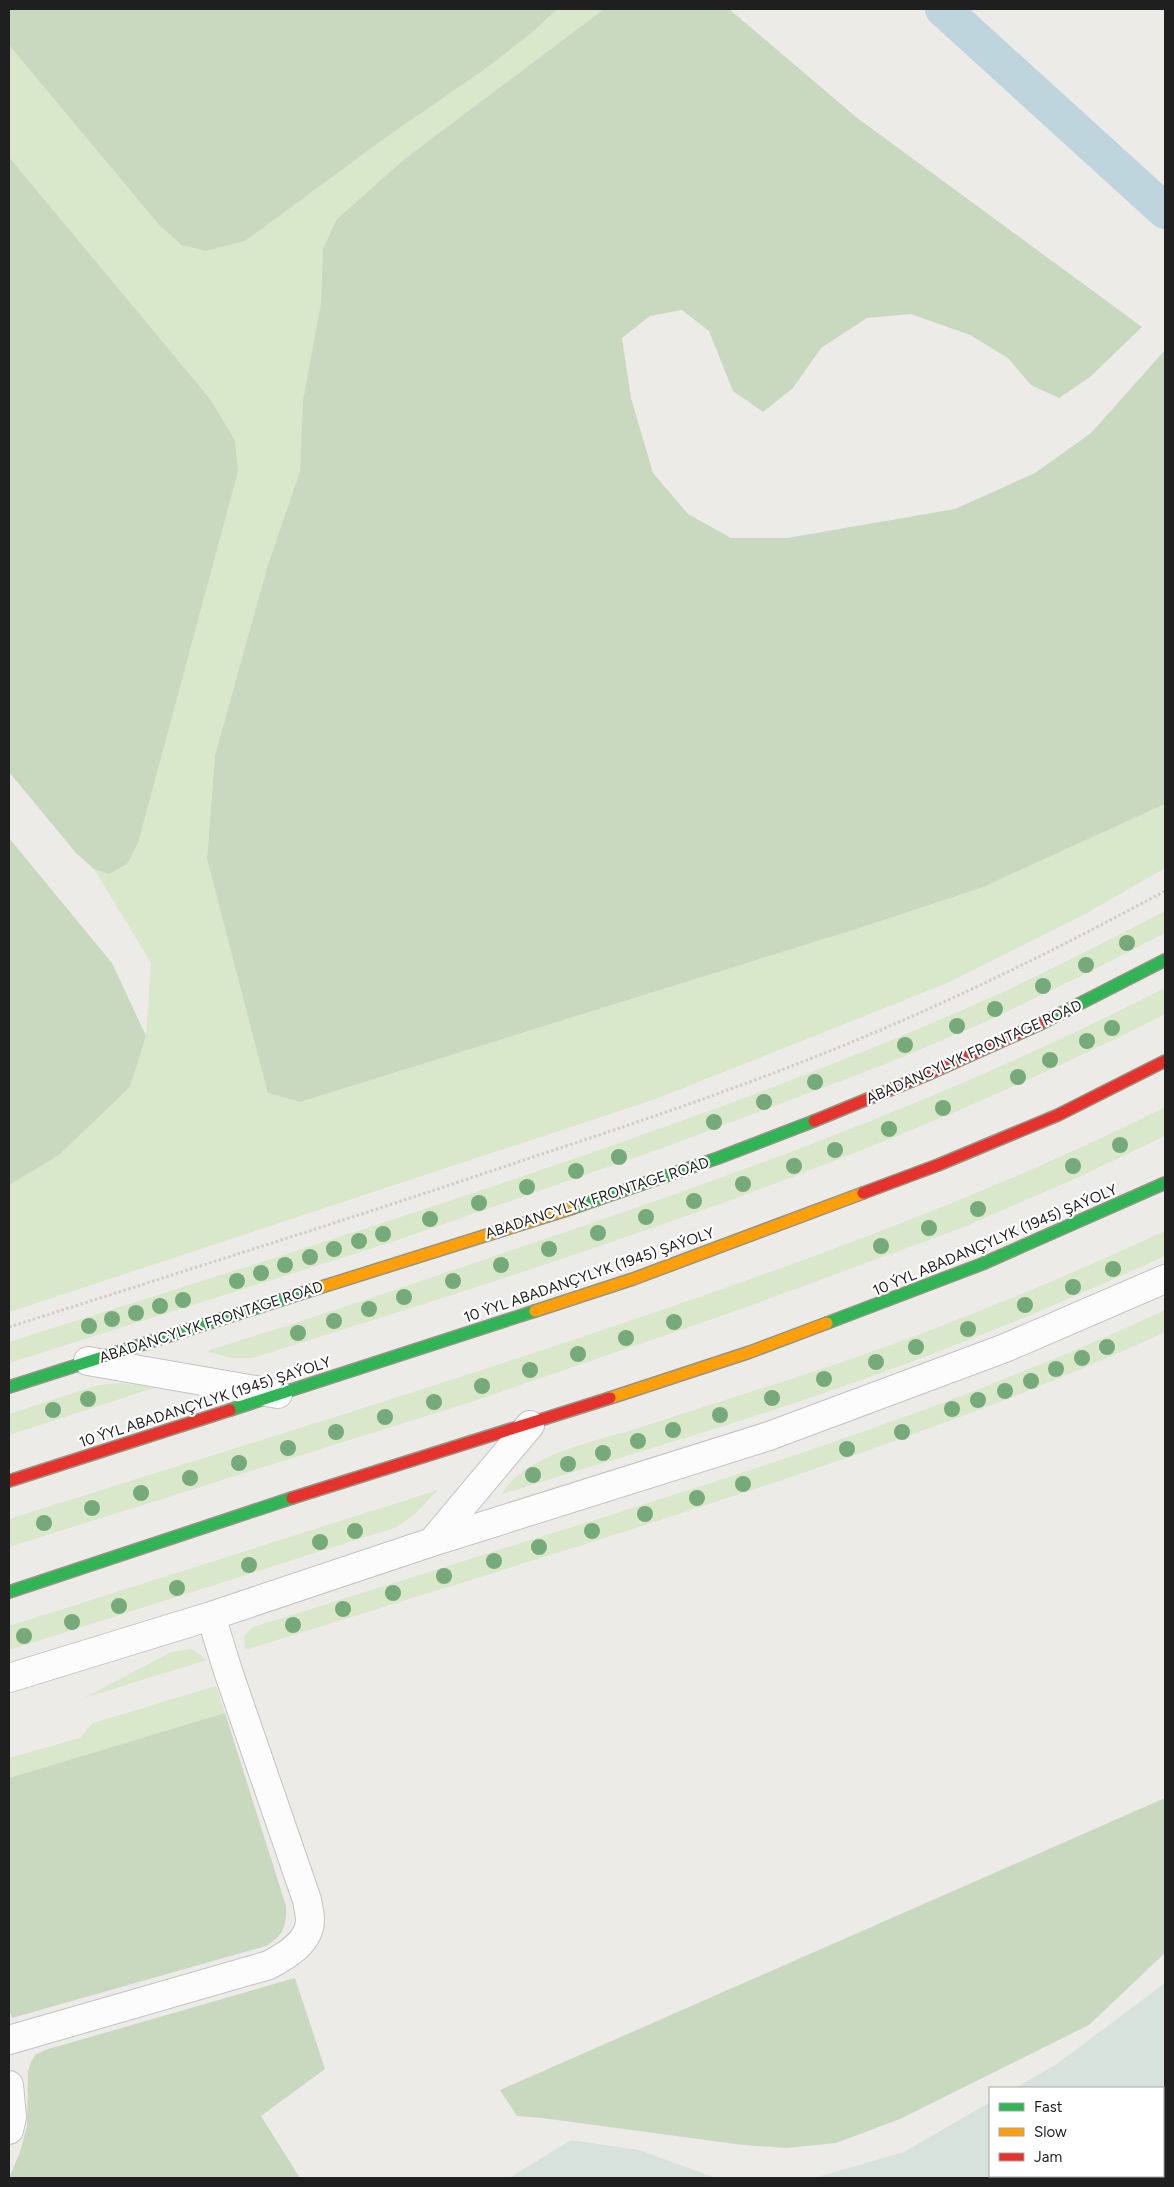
<svg xmlns="http://www.w3.org/2000/svg" width="1174" height="2187" viewBox="0 0 1174 2187" font-family="Figtree,sans-serif">
	<style>
		.grass { fill: #d9e7ca }
		.forest { fill: #c8d9c0 }
		.wetland { fill: #d7e2dc }
		.lines { fill: none; stroke-linecap: round; stroke-linejoin: round }
		.stream { stroke: #bfd5dd; stroke-width: 10 }
		.canal { stroke: #bfd5dd; stroke-width: 36 }
		.street-casing { stroke: #c4c3c2; stroke-width: 30 }
		.fast-casing { stroke: #939582; stroke-width: 14 }
		.slow-casing { stroke: #939582; stroke-width: 14 }
		.jam-casing { stroke: #939582; stroke-width: 14 }
		.path { stroke: #d6cac8; stroke-width: 3; stroke-dasharray: 2.5 2.5; stroke-linecap: butt }
		.street { stroke: #fcfcfc; stroke-width: 28 }
		.fast { stroke: #30b455; stroke-width: 11 }
		.slow { stroke: #ff9f0a; stroke-width: 11 }
		.jam { stroke: #e5322d; stroke-width: 11 }
		.tree { fill: #77aa7b }
		.labels { text-anchor: middle; stroke-width: 4.5; stroke-linejoin: round; paint-order: stroke }
		.street-label { font-size: 15px; fill: #1f1f1f; stroke: #fff }
	</style>
	<rect width="100%" height="100%" fill="#edebe8"/>
	<path class="grass" d="M 557,9 L 604,9 L 406,158 L 323,249 L 321,303 L 303,400 L 300,471 L 267,568 L 215,754 L 207,859 L 269,1093 L 300,1102 L 853,930 L 981,888 L 1165,804 L 1165,868 L 1087,913 L 945,984 L 653,1100 L 9,1312 L 9,1185 L 59,1155 L 130,1087 L 146,1036 L 151,963 L 94,869 L 109,874 L 127,864 L 211,400 L 9,157 L 9,45 L 160,226 L 206,251 L 245,241 L 381,141 L 492,64 L 536,29 Z
		M 1165,911 L 1165,933 L 1085,974 L 985,1022 L 883,1065 L 665,1147 L 395,1241 L 9,1363 L 9,1342 C 196,1283 384,1224 570,1160 C 707,1113 843,1063 976,1004 C 1040,976 1103,943 1165,911 Z
		M 1165,988 L 1165,1014 C 875,1162 563,1261 252,1358 L 231,1358 L 208,1352 L 210,1350 C 311,1319 412,1284 512,1250 C 735,1176 956,1095 1165,988 Z
		M 1165,1107 L 1165,1136 L 1072,1180 L 964,1227 L 727,1314 L 474,1401 L 9,1547 L 9,1519 C 219,1453 430,1389 638,1318 C 817,1257 996,1192 1165,1107 Z
		M 1165,1231 L 1165,1256 C 1071,1299 975,1339 878,1374 C 754,1419 628,1455 502,1494 C 525,1454 594,1442 635,1429 C 713,1404 791,1380 868,1353 C 969,1317 1068,1276 1165,1231 Z
		M 1165,1310 L 1165,1332 C 1047,1387 924,1431 800,1474 C 617,1536 430,1592 245,1650 L 244,1636 L 253,1627 C 369,1591 485,1554 601,1518 C 792,1458 983,1395 1165,1310 Z
		M 122,1383 L 154,1388 L 9,1435 L 9,1414 L 98,1385 Z
		M 438,1490 L 416,1513 L 397,1527 L 9,1650 L 9,1626 Z
		M 192,1649 L 207,1660 L 84,1698 L 171,1652 Z
		M 216,1686 L 225,1713 L 9,1778 L 9,1758 L 80,1738 L 93,1723 Z"/>
	<path class="forest" d="M 9,9 L 557,9 L 536,29 L 492,64 L 381,141 L 245,241 L 206,251 L 182,245 L 160,226 L 9,45 Z
		M 604,9 L 729,9 L 856,117 L 1142,327 L 1090,377 L 1059,398 L 1031,385 L 1008,358 L 970,335 L 911,314 L 867,318 L 821,348 L 793,388 L 763,412 L 733,391 L 709,331 L 682,310 L 650,316 L 622,338 L 631,398 L 653,473 L 688,514 L 731,538 L 787,538 L 955,509 L 1035,473 L 1091,433 L 1165,350 L 1165,804 L 981,888 L 853,930 L 300,1102 L 268,1093 L 207,859 L 215,755 L 267,568 L 300,471 L 303,400 L 321,303 L 323,249 L 337,219 L 406,158 Z
		M 9,157 L 211,400 L 235,441 L 238,471 L 138,843 L 127,864 L 109,874 L 94,869 L 76,853 L 9,772 Z
		M 9,838 L 112,963 L 146,1036 L 130,1087 L 59,1155 L 9,1185 Z
		M 225,1713 L 286,1906 C 287,1926 283,1936 266,1946 L 12,2018 L 9,2008 L 9,1778 Z
		M 1165,1798 L 1165,1953 L 1089,2025 L 900,2119 L 836,2143 L 787,2148 L 743,2145 L 542,2118 L 517,2116 L 500,2090 Z
		M 295,1978 L 325,2069 L 261,2116 L 300,2178 L 9,2178 L 20,2152 L 27,2126 L 28,2072 L 31,2062 L 35,2055 L 45,2050 Z"/>
	<path class="wetland" d="M 1165,1983 L 1165,2178 L 814,2178 L 904,2152 L 990,2102 L 990,2176 L 1163,2176 L 1163,2088 L 1015,2088 L 1057,2064 Z
		M 571,2140 L 639,2150 L 716,2178 L 509,2178 Z"/>
	<g class="lines">
		<path class="stream" d="M 1163,2114 L 1165,2112
			M 1085,2178 L 1088,2176"/>
		<path class="canal" d="M 943,9 L 1165,211"/>
		<defs>
			<path id="street" d="M 88,1361 L 278,1394
				M 432,1542 L 530,1425
				M 9,1678 L 211,1616 L 432,1542 L 769,1436 L 1005,1348 L 1165,1279
				M 9,2040 L 269,1965 C 286,1956 310,1942 310,1920 C 310,1913 308,1907 307,1900 L 228,1671 L 211,1616
				M 9,2085 L 12,2117 L 9,2130"/>
			<path id="fast" d="M 1040,1024 L 1165,960
				M 573,1208 L 718,1158 L 814,1121
				M 827,1323 L 982,1264 L 1165,1183
				M 9,1387 L 312,1290
				M 230,1410 L 535,1311
				M 9,1592 L 292,1498"/>
			<path id="slow" d="M 312,1290 L 573,1208
				M 535,1311 L 633,1279 L 863,1193
				M 610,1398 L 750,1352 L 827,1323"/>
			<path id="jam" d="M 814,1121 L 926,1075 L 1040,1024
				M 863,1193 L 938,1165 L 1058,1115 L 1165,1061
				M 9,1481 L 230,1410
				M 292,1498 L 610,1398"/>
		</defs>
		<use href="#street" class="street-casing"/>
		<use href="#fast" class="fast-casing"/>
		<use href="#slow" class="slow-casing"/>
		<use href="#jam" class="jam-casing"/>
		<path class="path" d="M 9,1327 C 181,1272 353,1218 524,1160 C 648,1119 772,1077 892,1025 C 985,985 1076,939 1165,891"/>
		<use href="#street" class="street"/>
		<use href="#fast" class="fast"/>
		<use href="#slow" class="slow"/>
		<use href="#jam" class="jam"/>
	</g>
	<g class="tree">
		<circle cx="1127" cy="943" r="8"/>
		<circle cx="1086" cy="965" r="8"/>
		<circle cx="1043" cy="986" r="8"/>
		<circle cx="995" cy="1009" r="8"/>
		<circle cx="957" cy="1026" r="8"/>
		<circle cx="1112" cy="1028" r="8"/>
		<circle cx="1087" cy="1041" r="8"/>
		<circle cx="905" cy="1045" r="8"/>
		<circle cx="1050" cy="1060" r="8"/>
		<circle cx="1018" cy="1077" r="8"/>
		<circle cx="815" cy="1082" r="8"/>
		<circle cx="764" cy="1102" r="8"/>
		<circle cx="943" cy="1108" r="8"/>
		<circle cx="714" cy="1122" r="8"/>
		<circle cx="889" cy="1129" r="8"/>
		<circle cx="1120" cy="1145" r="8"/>
		<circle cx="835" cy="1150" r="8"/>
		<circle cx="619" cy="1157" r="8"/>
		<circle cx="794" cy="1166" r="8"/>
		<circle cx="1073" cy="1166" r="8"/>
		<circle cx="576" cy="1171" r="8"/>
		<circle cx="743" cy="1184" r="8"/>
		<circle cx="527" cy="1187" r="8"/>
		<circle cx="694" cy="1201" r="8"/>
		<circle cx="479" cy="1203" r="8"/>
		<circle cx="978" cy="1209" r="8"/>
		<circle cx="646" cy="1217" r="8"/>
		<circle cx="430" cy="1219" r="8"/>
		<circle cx="929" cy="1228" r="8"/>
		<circle cx="598" cy="1233" r="8"/>
		<circle cx="383" cy="1234" r="8"/>
		<circle cx="359" cy="1241" r="8"/>
		<circle cx="881" cy="1246" r="8"/>
		<circle cx="334" cy="1249" r="8"/>
		<circle cx="549" cy="1249" r="8"/>
		<circle cx="310" cy="1257" r="8"/>
		<circle cx="285" cy="1265" r="8"/>
		<circle cx="501" cy="1265" r="8"/>
		<circle cx="1113" cy="1269" r="8"/>
		<circle cx="261" cy="1273" r="8"/>
		<circle cx="237" cy="1281" r="8"/>
		<circle cx="453" cy="1281" r="8"/>
		<circle cx="1073" cy="1287" r="8"/>
		<circle cx="404" cy="1297" r="8"/>
		<circle cx="183" cy="1300" r="8"/>
		<circle cx="1025" cy="1305" r="8"/>
		<circle cx="160" cy="1306" r="8"/>
		<circle cx="369" cy="1309" r="8"/>
		<circle cx="136" cy="1313" r="8"/>
		<circle cx="112" cy="1319" r="8"/>
		<circle cx="334" cy="1321" r="8"/>
		<circle cx="674" cy="1322" r="8"/>
		<circle cx="89" cy="1326" r="8"/>
		<circle cx="968" cy="1329" r="8"/>
		<circle cx="298" cy="1333" r="8"/>
		<circle cx="626" cy="1338" r="8"/>
		<circle cx="916" cy="1347" r="8"/>
		<circle cx="1107" cy="1347" r="8"/>
		<circle cx="578" cy="1354" r="8"/>
		<circle cx="1082" cy="1358" r="8"/>
		<circle cx="876" cy="1362" r="8"/>
		<circle cx="1056" cy="1369" r="8"/>
		<circle cx="530" cy="1370" r="8"/>
		<circle cx="824" cy="1379" r="8"/>
		<circle cx="1031" cy="1381" r="8"/>
		<circle cx="482" cy="1386" r="8"/>
		<circle cx="1005" cy="1391" r="8"/>
		<circle cx="772" cy="1398" r="8"/>
		<circle cx="88" cy="1399" r="8"/>
		<circle cx="978" cy="1400" r="8"/>
		<circle cx="434" cy="1402" r="8"/>
		<circle cx="952" cy="1409" r="8"/>
		<circle cx="53" cy="1410" r="8"/>
		<circle cx="720" cy="1415" r="8"/>
		<circle cx="385" cy="1417" r="8"/>
		<circle cx="673" cy="1430" r="8"/>
		<circle cx="336" cy="1432" r="8"/>
		<circle cx="902" cy="1432" r="8"/>
		<circle cx="638" cy="1441" r="8"/>
		<circle cx="288" cy="1448" r="8"/>
		<circle cx="847" cy="1449" r="8"/>
		<circle cx="603" cy="1453" r="8"/>
		<circle cx="239" cy="1463" r="8"/>
		<circle cx="568" cy="1464" r="8"/>
		<circle cx="533" cy="1475" r="8"/>
		<circle cx="190" cy="1478" r="8"/>
		<circle cx="743" cy="1484" r="8"/>
		<circle cx="141" cy="1493" r="8"/>
		<circle cx="697" cy="1498" r="8"/>
		<circle cx="92" cy="1508" r="8"/>
		<circle cx="645" cy="1514" r="8"/>
		<circle cx="44" cy="1523" r="8"/>
		<circle cx="355" cy="1531" r="8"/>
		<circle cx="592" cy="1531" r="8"/>
		<circle cx="320" cy="1542" r="8"/>
		<circle cx="539" cy="1547" r="8"/>
		<circle cx="494" cy="1561" r="8"/>
		<circle cx="249" cy="1565" r="8"/>
		<circle cx="444" cy="1576" r="8"/>
		<circle cx="177" cy="1588" r="8"/>
		<circle cx="393" cy="1593" r="8"/>
		<circle cx="119" cy="1606" r="8"/>
		<circle cx="343" cy="1609" r="8"/>
		<circle cx="72" cy="1622" r="8"/>
		<circle cx="293" cy="1625" r="8"/>
		<circle cx="24" cy="1636" r="8"/>
	</g>
	<g class="labels">
		<g class="street-label">
			<text transform="translate(974 1052) rotate(-24)" y="5">ABADANCYLYK FRONTAGE ROAD</text>
			<text transform="translate(597 1198) rotate(-18)" y="5">ABADANCYLYK FRONTAGE ROAD</text>
			<text transform="translate(995 1240) rotate(-23)" y="5">10 ÝYL ABADANÇYLYK (1945) ŞAÝOLY</text>
			<text transform="translate(589 1275) rotate(-19)" y="5">10 ÝYL ABADANÇYLYK (1945) ŞAÝOLY</text>
			<text transform="translate(211 1322) rotate(-18)" y="5">ABADANCYLYK FRONTAGE ROAD</text>
			<text transform="translate(205 1402) rotate(-18)" y="5">10 ÝYL ABADANÇYLYK (1945) ŞAÝOLY</text>
		</g>
	</g>
	<rect width="1174" height="2187" fill="none" stroke="#1f1f1f" stroke-width="20"/>
	<rect x="989" y="2087" width="175" height="90" fill="#ffffff" stroke="#a5a5a5"/>
	<rect x="999" y="2103" width="25" height="8" fill="#30b455" stroke="#a5a5a5"/>
	<text x="1034" y="2112" font-size="15" fill="#1f1f1f">Fast</text>
	<rect x="999" y="2128" width="25" height="8" fill="#ff9f0a" stroke="#a5a5a5"/>
	<text x="1034" y="2137" font-size="15" fill="#1f1f1f">Slow</text>
	<rect x="999" y="2153" width="25" height="8" fill="#e5322d" stroke="#a5a5a5"/>
	<text x="1034" y="2162" font-size="15" fill="#1f1f1f">Jam</text>
</svg>
